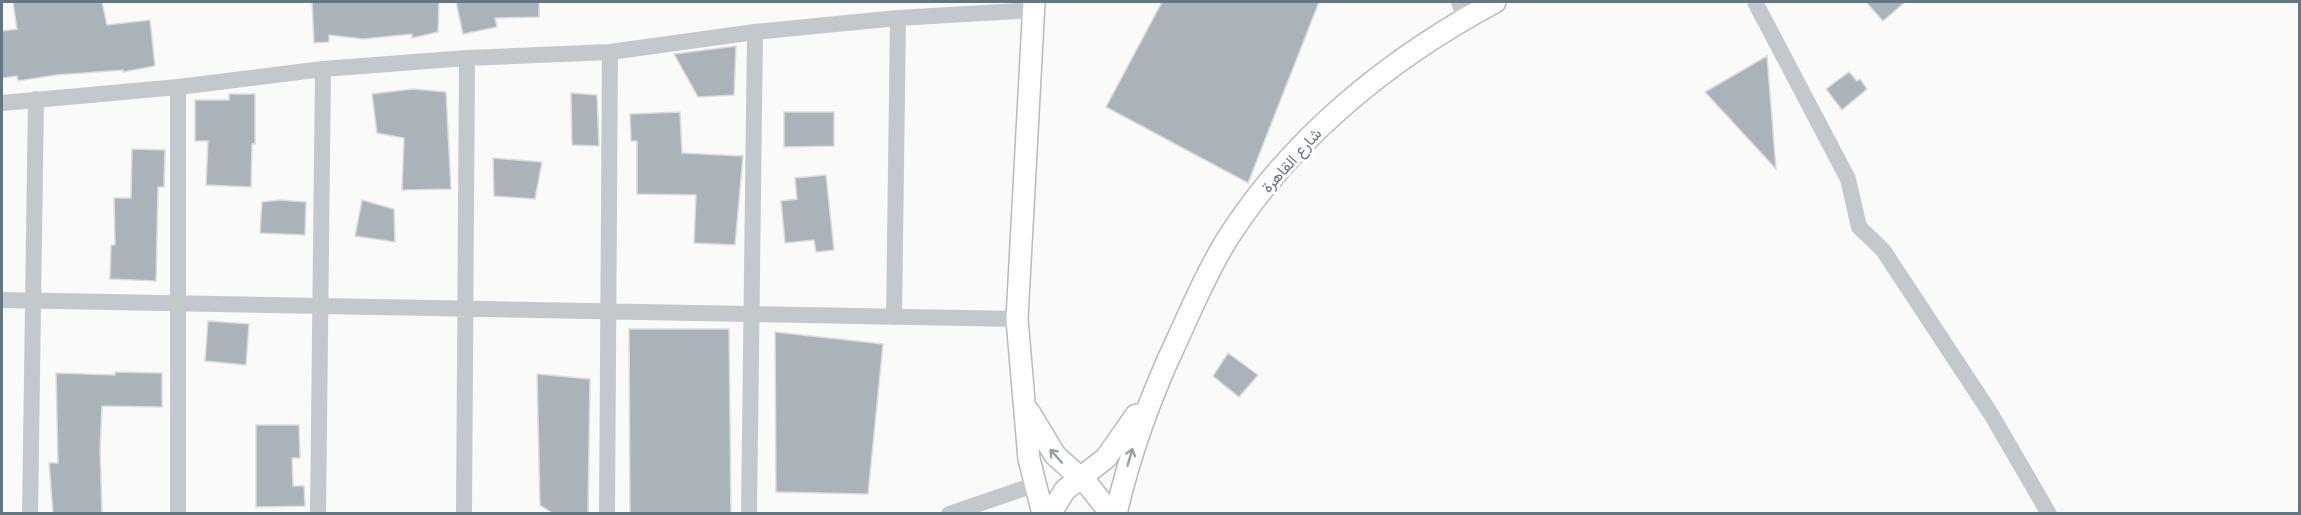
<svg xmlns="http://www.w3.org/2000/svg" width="2301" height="515" viewBox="0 0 2301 515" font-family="Montserrat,Vazirmatn,sans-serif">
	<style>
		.building { fill: #aab3b9; stroke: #dcdcda; stroke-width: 1.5 }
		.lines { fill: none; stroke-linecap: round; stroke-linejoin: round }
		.major-casing { stroke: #b5babe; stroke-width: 24 }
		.minor { stroke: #c3c8cc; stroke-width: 16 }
		.major { stroke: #fff; stroke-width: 21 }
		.oneway { stroke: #939fa8 }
		.labels { text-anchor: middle; stroke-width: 6; stroke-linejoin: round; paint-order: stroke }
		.street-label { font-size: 16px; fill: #657683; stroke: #fff }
	</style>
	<rect width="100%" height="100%" fill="#fafaf8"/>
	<path class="building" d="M 13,2 L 102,2 L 107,25 L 150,20 L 155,66 L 123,72 L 123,70 L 56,75 L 18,81 L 17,76 L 2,78 L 2,31 L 17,29 Z
		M 312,2 L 439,2 L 438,32 L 412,38 L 412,34 L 363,39 L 329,35 L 329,42 L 314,43 Z
		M 456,2 L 539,2 L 539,17 L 495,18 L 497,27 L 463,34 Z
		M 1162,2 L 1319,2 L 1248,183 L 1106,107 Z
		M 1866,2 L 1905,2 L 1883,21 Z
		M 736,46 L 734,95 L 698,97 L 674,54 Z
		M 1767,56 L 1776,169 L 1705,92 Z
		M 1849,72 L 1857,81 L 1860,79 L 1867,89 L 1842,110 L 1826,89 Z
		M 413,89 L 446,92 L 451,189 L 402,190 L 404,138 L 377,133 L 372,94 Z
		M 571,93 L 597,95 L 599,146 L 572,145 Z
		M 229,94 L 255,94 L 255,144 L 252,144 L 251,187 L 206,185 L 208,141 L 195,141 L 195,100 L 229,100 Z
		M 680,112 L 682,153 L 743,156 L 735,245 L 694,243 L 696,195 L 637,194 L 637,141 L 631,141 L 630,114 Z
		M 784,112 L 834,112 L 834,146 L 784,147 Z
		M 132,149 L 165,150 L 164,187 L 158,187 L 156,281 L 110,279 L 111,245 L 115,245 L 114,198 L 131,198 Z
		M 493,158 L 542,162 L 535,199 L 494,196 Z
		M 826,175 L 834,250 L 816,252 L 814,240 L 785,243 L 781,201 L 797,199 L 795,178 Z
		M 280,200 L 306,202 L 305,235 L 260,233 L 262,202 Z
		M 362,200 L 394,209 L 395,242 L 355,236 Z
		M 208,321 L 249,324 L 246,365 L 205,361 Z
		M 629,329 L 729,329 L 731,513 L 630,513 Z
		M 775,332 L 883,344 L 868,494 L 776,492 Z
		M 1228,353 L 1258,375 L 1239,397 L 1213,376 Z
		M 115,372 L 162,373 L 162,407 L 102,406 L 100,450 L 102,513 L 53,513 L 49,463 L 58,463 L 56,373 L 115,375 Z
		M 537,374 L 590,379 L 588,513 L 552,513 L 540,505 Z
		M 256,425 L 299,425 L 300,458 L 292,458 L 293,486 L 304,486 L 305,506 L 256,507 Z"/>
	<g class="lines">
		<defs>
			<path id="major" d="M 1034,2 L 1017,319 L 1029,459 L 1043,514
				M 1029,412 L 1055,455 L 1089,486 L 1111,514
				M 1050,514 L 1065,490 L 1106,458 L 1136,415
				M 1116,514 C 1130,452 1151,395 1178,338 C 1193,305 1207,272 1226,241 C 1291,138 1389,59 1495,2"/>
		</defs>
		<use href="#major" class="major-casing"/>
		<path class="minor" d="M 1459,2 L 1465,18
			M 1755,2 L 1848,179 L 1859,227 L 1883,250 L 1991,414 L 2049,514
			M 2,103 L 178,87 L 323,69 L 467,58 L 610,52 L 755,32 L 898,18 L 1034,10
			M 2,300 L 1017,319
			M 894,317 L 898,18
			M 30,514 L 36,99
			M 178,514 L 178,87
			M 318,514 L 323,69
			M 464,514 L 467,58
			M 607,514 L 610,52
			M 749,514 L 755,32
			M 949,514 L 1034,485"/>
		<use href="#major" class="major"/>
	</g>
	<defs><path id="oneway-shaft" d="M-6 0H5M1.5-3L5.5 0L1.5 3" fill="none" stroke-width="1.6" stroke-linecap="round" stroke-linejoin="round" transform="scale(1.5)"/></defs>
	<g class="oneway">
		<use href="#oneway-shaft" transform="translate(1056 456) rotate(-132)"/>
		<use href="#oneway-shaft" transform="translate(1130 457) rotate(-74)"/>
	</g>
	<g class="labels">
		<g class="street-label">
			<text transform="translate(1291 160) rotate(-48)" y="6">شارع القاهرة</text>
		</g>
	</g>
	<rect width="2301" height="515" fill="none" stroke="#657683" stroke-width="6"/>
</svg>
